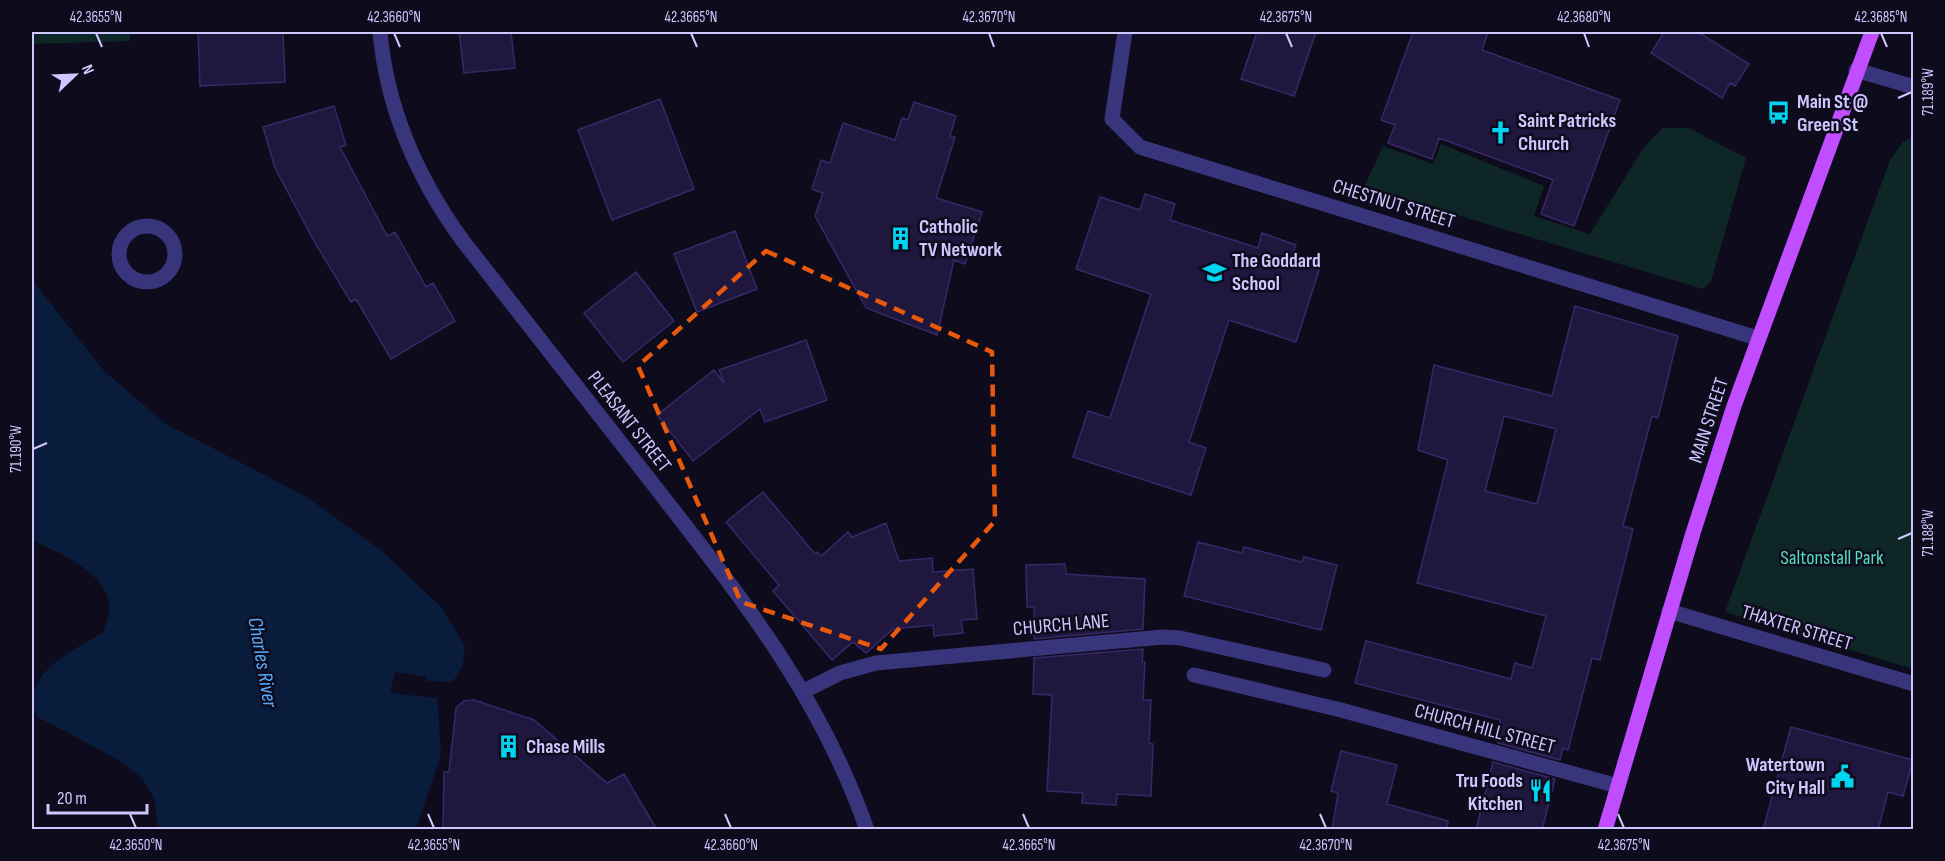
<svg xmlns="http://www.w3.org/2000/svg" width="1945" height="861" viewBox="0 0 1945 861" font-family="'Sofia Sans Condensed',sans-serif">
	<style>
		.green { fill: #0e2626 }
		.water { fill: #0a1c3c }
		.pier { fill: #0e0b1c }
		.building { fill: #1f173d; stroke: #372969; stroke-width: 1.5; fill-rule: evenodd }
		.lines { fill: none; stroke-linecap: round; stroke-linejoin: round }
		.minor { stroke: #39357c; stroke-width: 15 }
		.major { stroke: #c04dff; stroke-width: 15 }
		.marked { fill: none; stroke: #e8590c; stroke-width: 4.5; stroke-dasharray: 12 8; stroke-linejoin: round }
		.ticks { fill: none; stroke: #cec6ff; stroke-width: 2 }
		.labels { text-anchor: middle; stroke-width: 5; stroke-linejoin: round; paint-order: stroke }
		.poi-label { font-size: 20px; font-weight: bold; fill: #cec6ff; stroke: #0e0b1c; text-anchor: start }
		.street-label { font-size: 20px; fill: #cec6ff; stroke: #0e0b1c }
		.park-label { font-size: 20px; fill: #53debe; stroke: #0e0b1c }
		.water-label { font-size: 21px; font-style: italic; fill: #54adff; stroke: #0e0b1c }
		.neatline { fill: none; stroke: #cec6ff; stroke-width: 2 }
		.ticks-label { font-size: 15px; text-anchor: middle; fill: #cec6ff }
	</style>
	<rect width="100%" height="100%" fill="#0e0b1c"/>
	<path class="green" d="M 32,32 L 130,32 L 130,41 L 32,44 Z
		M 1663,128 L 1689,128 L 1746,158 L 1711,281 L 1703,289 L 1364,187 L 1383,146 L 1433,164 L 1441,144 L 1544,186 L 1534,216 L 1590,234 L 1644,147 Z
		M 1913,136 L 1914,136 L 1913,669 L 1725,612 L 1890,160 L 1903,142 Z"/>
	<path class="water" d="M 32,280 L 104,371 L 166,424 L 307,497 L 383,552 L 442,608 L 465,646 L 463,665 L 453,682 L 437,693 L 441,754 L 416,829 L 156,829 C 162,779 124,763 87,743 C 70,734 54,725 37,717 C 18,675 73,650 103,633 C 105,625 110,613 109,605 C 107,572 57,552 32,540 Z"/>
	<path class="pier" d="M 395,672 L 427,677 L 427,681 L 453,682 L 452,686 L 441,693 L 437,693 L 436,698 L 390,693 Z"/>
	<path class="building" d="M 198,32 L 283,32 L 285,82 L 200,86 Z
		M 459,32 L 511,32 L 515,68 L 464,73 Z
		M 1257,32 L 1316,32 L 1294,96 L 1241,79 Z
		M 1413,32 L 1488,32 L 1482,50 L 1620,100 L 1574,226 L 1541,214 L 1553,180 L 1439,138 L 1432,159 L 1388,143 L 1395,125 L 1381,120 Z
		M 1664,32 L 1698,32 L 1749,64 L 1735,86 L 1730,83 L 1722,98 L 1651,53 Z
		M 660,99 L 694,189 L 612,220 L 578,130 Z
		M 914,102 L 956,116 L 950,136 L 955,137 L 936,198 L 982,212 L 965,264 L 954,260 L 937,335 L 866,308 L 815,216 L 823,193 L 812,189 L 821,160 L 830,163 L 843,123 L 895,140 L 902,118 L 908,120 Z
		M 334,106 L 346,145 L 340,147 L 385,232 L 388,236 L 395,232 L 426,287 L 433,283 L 455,321 L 391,359 L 356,299 L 351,302 L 315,243 L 275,168 L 263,127 Z
		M 1145,194 L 1175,204 L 1170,220 L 1258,248 L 1262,233 L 1296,245 L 1292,255 L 1321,264 L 1296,342 L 1229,320 L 1189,442 L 1206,448 L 1191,495 L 1073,457 L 1088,411 L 1110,418 L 1151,294 L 1076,269 L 1100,197 L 1140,210 Z
		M 735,231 L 757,289 L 697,312 L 674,254 Z
		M 636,272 L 674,321 L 623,362 L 584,313 Z
		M 1575,306 L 1678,336 L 1658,418 L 1652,416 L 1623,526 L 1633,529 L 1600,660 L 1592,658 L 1568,750 L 1563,748 L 1560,760 L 1498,743 L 1500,720 L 1355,683 L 1366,641 L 1511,679 L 1515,663 L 1532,668 L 1546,616 L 1417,583 L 1448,460 L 1418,450 L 1434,365 L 1552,396 ZM 1504,416 L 1556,429 L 1537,504 L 1485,491 Z
		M 806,340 L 827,400 L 765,422 L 760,409 L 693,461 L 657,415 L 714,370 L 724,383 L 719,370 Z
		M 763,492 L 815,554 L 817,552 L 821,556 L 848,532 L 852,537 L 886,523 L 899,561 L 932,558 L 933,572 L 973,569 L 977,619 L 961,620 L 963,633 L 934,636 L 933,625 L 893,629 L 866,653 L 853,642 L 832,660 L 773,591 L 779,585 L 726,522 Z
		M 1198,542 L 1242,553 L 1244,547 L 1302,562 L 1304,557 L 1337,565 L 1321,630 L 1184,596 Z
		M 1065,564 L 1066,574 L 1145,579 L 1143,629 L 1034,639 L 1034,607 L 1027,607 L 1026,565 Z
		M 1143,649 L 1142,662 L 1145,662 L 1143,700 L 1151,700 L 1149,743 L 1153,744 L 1151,796 L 1117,794 L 1116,805 L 1082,803 L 1083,793 L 1047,791 L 1052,695 L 1033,694 L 1034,658 Z
		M 474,700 L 534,720 L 607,783 L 624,774 L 657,830 L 443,830 L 444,772 L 449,772 L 456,708 L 464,701 Z
		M 1791,727 L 1913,760 L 1903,796 L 1888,792 L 1878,830 L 1763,830 Z
		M 1341,751 L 1397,765 L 1387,804 L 1448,821 L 1447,830 L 1332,830 L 1338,793 L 1331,791 Z
		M 1493,762 L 1555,779 L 1542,830 L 1476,830 Z"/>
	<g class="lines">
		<path class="minor" d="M 380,32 C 387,110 417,178 463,241 C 526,322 590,403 653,484 C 740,596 820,694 867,830
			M 1125,32 L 1112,119 L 1140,147 L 1757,338
			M 1856,70 L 1914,87
			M119 254a28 28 0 1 1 56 0a28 28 0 1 1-56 0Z
			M 1669,611 L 1914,684
			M 1194,675 L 1341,710 L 1618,786
			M 804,691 L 840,673 L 876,663 L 1163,637 L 1180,638 L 1324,670"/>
		<path class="major" d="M 1605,830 L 1693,533 L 1734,406 L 1872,32"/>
	</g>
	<path class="marked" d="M 766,251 L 992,352 L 995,521 L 881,649 L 741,602 L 638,366 Z"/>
	<path class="ticks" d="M 96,33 L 102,47M 394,33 L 400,47M 691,33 L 697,47M 989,33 L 994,47M 1286,33 L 1292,47M 1584,33 L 1589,47M 1881,33 L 1887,47M 1898,98 L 1912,92M 33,449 L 47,443M 1898,539 L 1912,533M 130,814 L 136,828M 428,814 L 434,828M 725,814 L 731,828M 1023,814 L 1029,828M 1320,814 L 1326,828M 1618,814 L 1624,828"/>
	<defs>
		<symbol id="bus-bare" viewBox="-9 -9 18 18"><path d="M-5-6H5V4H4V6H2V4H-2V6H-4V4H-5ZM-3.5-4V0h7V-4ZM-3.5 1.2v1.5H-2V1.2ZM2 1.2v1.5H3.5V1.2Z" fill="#00d4f1" stroke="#0e0b1c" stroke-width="2.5" paint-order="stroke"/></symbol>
		<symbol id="church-bare" viewBox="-9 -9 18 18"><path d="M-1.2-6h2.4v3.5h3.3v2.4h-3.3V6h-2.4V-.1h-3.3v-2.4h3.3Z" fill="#00d4f1" stroke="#0e0b1c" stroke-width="2.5" paint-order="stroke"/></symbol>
		<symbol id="building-bare" viewBox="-9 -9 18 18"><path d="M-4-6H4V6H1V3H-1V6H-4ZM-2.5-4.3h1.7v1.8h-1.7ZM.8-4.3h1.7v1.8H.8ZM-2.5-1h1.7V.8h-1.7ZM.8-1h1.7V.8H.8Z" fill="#00d4f1" stroke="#0e0b1c" stroke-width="2.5" paint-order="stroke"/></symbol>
		<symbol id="school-bare" viewBox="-9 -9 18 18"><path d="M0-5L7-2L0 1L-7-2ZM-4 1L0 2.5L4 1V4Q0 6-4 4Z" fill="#00d4f1" stroke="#0e0b1c" stroke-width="2.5" paint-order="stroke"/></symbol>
		<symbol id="civic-bare" viewBox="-9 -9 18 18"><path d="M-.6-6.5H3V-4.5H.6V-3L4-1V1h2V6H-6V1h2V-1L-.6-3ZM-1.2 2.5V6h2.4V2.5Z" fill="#00d4f1" stroke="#0e0b1c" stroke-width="2.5" paint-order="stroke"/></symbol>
		<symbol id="restaurant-bare" viewBox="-9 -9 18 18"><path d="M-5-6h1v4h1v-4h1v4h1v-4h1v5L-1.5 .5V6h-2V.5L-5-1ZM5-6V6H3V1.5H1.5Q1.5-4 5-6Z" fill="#00d4f1" stroke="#0e0b1c" stroke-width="2.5" paint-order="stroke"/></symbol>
	</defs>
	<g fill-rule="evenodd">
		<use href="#bus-bare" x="1762" y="96" width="33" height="33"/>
		<use href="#church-bare" x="1484" y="116" width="33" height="33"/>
		<use href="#building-bare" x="884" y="222" width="33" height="33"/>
		<use href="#school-bare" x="1198" y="256" width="33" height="33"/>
		<use href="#building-bare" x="492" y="730" width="33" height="33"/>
		<use href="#civic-bare" x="1826" y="760" width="33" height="33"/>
		<use href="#restaurant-bare" x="1524" y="774" width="33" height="33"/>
	</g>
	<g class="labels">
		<g class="poi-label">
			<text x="1797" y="108">Main St @<tspan x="1797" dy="23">Green St</tspan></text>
			<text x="1518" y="127">Saint Patricks<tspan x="1518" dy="23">Church</tspan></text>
			<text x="919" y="233">Catholic<tspan x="919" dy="23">TV Network</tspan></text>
			<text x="1232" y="267">The Goddard<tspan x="1232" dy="23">School</tspan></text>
			<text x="526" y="753">Chase Mills</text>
			<text x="1825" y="771" text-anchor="end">Watertown<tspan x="1825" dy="23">City Hall</tspan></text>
			<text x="1523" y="787" text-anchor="end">Tru Foods<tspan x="1523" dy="23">Kitchen</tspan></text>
		</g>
		<g class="street-label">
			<text transform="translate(1394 203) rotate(17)" y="7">CHESTNUT STREET</text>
			<text transform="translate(1708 420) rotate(-72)" y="7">MAIN STREET</text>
			<text transform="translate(630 421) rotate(52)" y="7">PLEASANT STREET</text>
			<text transform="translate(1061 624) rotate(-5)" y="7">CHURCH LANE</text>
			<text transform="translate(1797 627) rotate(17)" y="7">THAXTER STREET</text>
			<text transform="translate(1485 728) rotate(15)" y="7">CHURCH HILL STREET</text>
		</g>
		<g class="park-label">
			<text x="1832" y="564">Saltonstall Park</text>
		</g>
		<g class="water-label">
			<text transform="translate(263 662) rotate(80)" y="7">Charles River</text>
		</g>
	</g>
	<rect width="1945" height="861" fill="none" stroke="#0e0b1c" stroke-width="66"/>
	<g transform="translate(75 75) rotate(67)" stroke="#0e0b1c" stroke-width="4.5" paint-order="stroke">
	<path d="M0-4.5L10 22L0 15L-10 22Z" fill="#cec6ff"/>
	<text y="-9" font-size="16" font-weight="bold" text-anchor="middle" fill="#cec6ff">N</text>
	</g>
	<path d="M48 804v9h99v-9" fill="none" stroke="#cec6ff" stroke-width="3"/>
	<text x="57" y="804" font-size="18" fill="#cec6ff" stroke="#0e0b1c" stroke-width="4.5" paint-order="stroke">20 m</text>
	<rect x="33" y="33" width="1879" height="795" class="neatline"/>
	<g class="ticks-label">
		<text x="96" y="22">42.3655°N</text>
		<text x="394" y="22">42.3660°N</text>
		<text x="691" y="22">42.3665°N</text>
		<text x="989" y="22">42.3670°N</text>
		<text x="1286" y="22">42.3675°N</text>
		<text x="1584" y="22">42.3680°N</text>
		<text x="1881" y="22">42.3685°N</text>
		<text transform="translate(1928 92) rotate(-90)" y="5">71.189°W</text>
		<text transform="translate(16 449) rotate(-90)" y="5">71.190°W</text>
		<text transform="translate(1928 533) rotate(-90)" y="5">71.188°W</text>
		<text x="136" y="850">42.3650°N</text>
		<text x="434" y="850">42.3655°N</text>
		<text x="731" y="850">42.3660°N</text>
		<text x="1029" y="850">42.3665°N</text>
		<text x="1326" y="850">42.3670°N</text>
		<text x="1624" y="850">42.3675°N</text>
	</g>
</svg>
